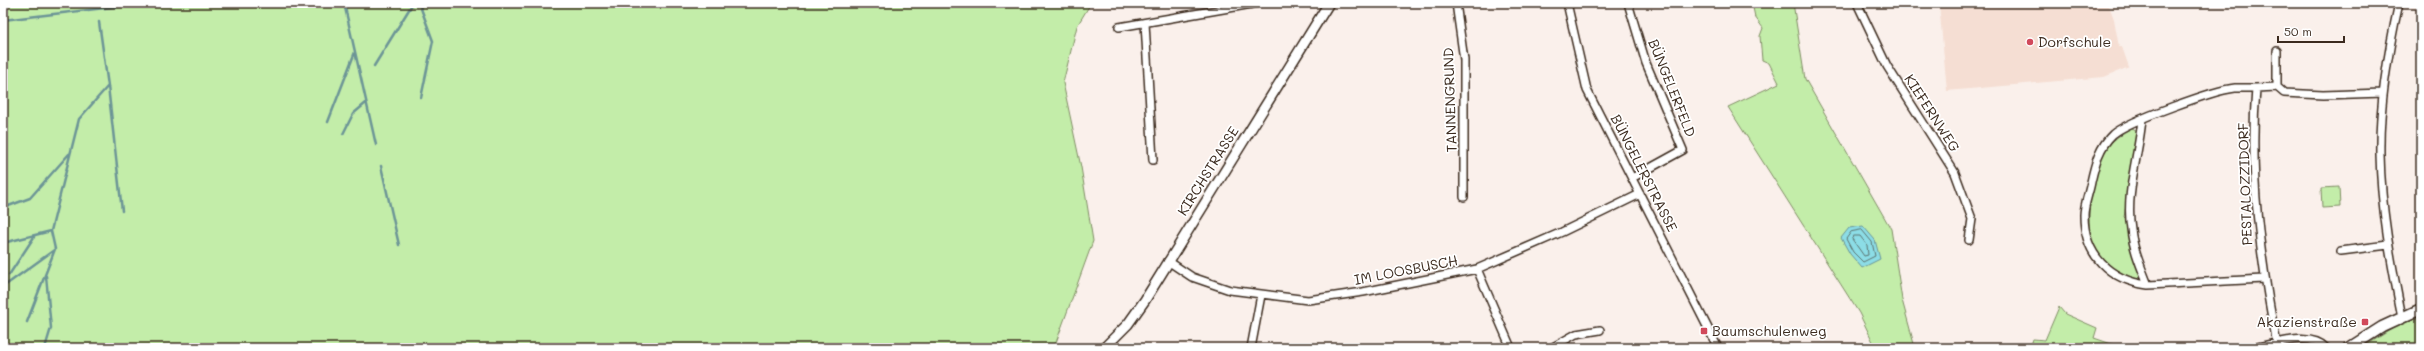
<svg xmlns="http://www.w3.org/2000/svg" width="2424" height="351" viewBox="0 0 2424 351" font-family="Mali,sans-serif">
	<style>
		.built { fill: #f5ded3 }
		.green { fill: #c3eda9; stroke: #7f8c64 }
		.water { fill: #8cdde6; stroke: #6c9596 }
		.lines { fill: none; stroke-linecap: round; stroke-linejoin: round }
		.shore { stroke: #5b726e; stroke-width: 1 }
		.stream { stroke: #6c9596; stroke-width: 2.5 }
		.minor-casing { stroke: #3b2a1e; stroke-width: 10 }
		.tertiary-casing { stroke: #3b2a1e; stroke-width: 12 }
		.secondary-casing { stroke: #3b2a1e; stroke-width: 13 }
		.minor { stroke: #fff; stroke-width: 7 }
		.tertiary { stroke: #fff; stroke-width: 9 }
		.secondary { stroke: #fff; stroke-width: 10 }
		.poi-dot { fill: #d1495b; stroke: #fff; stroke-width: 1.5 }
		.labels { text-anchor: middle; stroke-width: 3.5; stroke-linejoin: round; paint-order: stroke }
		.poi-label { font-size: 14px; fill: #3b2a1e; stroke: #fff; text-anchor: start }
		.street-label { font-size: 14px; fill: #3b2a1e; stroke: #fff }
	</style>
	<rect width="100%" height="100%" fill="#faf0eb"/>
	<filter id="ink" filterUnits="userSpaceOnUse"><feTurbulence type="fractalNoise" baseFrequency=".025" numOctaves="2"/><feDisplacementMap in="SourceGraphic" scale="8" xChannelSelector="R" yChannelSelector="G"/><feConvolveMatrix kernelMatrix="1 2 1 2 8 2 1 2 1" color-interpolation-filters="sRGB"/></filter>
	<g filter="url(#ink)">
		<path class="built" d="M 1939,3 L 2108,3 L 2114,19 L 2119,47 L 2122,47 L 2129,67 L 2104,77 L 1947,91 Z"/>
		<path class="green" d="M 3,3 L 1091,3 L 1077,26 L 1063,83 L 1081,167 L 1093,241 L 1054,348 L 3,348 Z
			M 1752,3 L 1793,3 L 1805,79 L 1891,229 L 1902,300 L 1914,344 L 1952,348 L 1876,348 L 1859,313 L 1728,107 L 1779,83 L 1769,63 L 1762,60 L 1760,36 L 1763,28 L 1755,17 Z
			M 2132,128 L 2138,131 L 2139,137 L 2136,138 L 2133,153 L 2135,155 L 2124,217 L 2128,221 L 2140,277 L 2137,282 C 2123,275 2107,268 2097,254 C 2081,234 2092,172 2104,151 C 2111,141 2122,133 2132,128 Z
			M 2339,187 L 2340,207 L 2322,208 L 2321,188 Z
			M 2059,307 L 2065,314 L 2097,328 L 2094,338 L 2123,348 L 2030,348 L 2033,339 L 2045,340 Z
			M 2421,318 L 2421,348 L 2362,348 L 2401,323 Z"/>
		<path class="water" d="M 1863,226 L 1875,240 L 1880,259 L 1862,268 L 1850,254 L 1841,238 L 1849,228 Z"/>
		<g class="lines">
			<path class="shore" d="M 1862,230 L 1872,242 L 1875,256 L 1863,262 L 1853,252 L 1846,239 L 1851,232 Z
				M 1854,236 L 1860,236 L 1867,245 L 1868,255 L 1864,256 L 1852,239 Z"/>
			<path class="stream" d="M 344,3 L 376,145
				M 419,3 L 433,41 L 421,98
				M 3,20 L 147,3
				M 374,66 L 413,3
				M 108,86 L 122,211
				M 328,122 L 355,52
				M 343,134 L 353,114 L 366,103
				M 381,166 L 399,245
				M 3,208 L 30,198 L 69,154
				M 3,243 L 51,231
				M 9,275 L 34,237
				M 3,287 L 54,250
				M 27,322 L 55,249 L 51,231 L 79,119 L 108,86 L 99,22
				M 45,348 L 51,328 L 46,276"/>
			<defs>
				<path id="minor" d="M 1456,3 L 1464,60 L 1464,197
					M 1567,3 L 1587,90 L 1718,348
					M 1628,3 L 1646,63 L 1683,150 L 1632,178
					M 1857,3 L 1887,66 L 1955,173 L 1972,219 L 1969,240
					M 2399,3 C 2388,52 2379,103 2380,154 C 2381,209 2391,262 2402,317
					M 1145,23 L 1153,160
					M 1119,27 L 1258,3
					M 2277,87 L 2277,51
					M 2256,88 C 2249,88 2242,88 2235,88 C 2215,90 2128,121 2113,134 C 2099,147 2095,164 2091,182 C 2089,193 2084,205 2084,215 C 2084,255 2109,280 2148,285 L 2264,279
					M 2142,119 C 2139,155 2125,193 2131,229 C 2133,249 2141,267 2148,285
					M 2341,251 L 2388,245
					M 1168,261 L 1192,277 L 1230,290 L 1308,300 L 1363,292 L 1477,269 L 1562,232 L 1640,194
					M 1477,269 L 1511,348
					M 2277,344 C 2260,259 2249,174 2256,88 L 2277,87 L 2284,93 L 2323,95 L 2383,93
					M 1251,348 L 1261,295
					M 1551,348 L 1576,334 L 1600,330
					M 2254,348 C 2274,344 2311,331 2326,348"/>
				<path id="tertiary" d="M 1104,348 L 1128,324 L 1145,300 L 1329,3"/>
				<path id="secondary" d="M 2349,348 L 2382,327 L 2421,309"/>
			</defs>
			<use href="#minor" class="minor-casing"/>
			<use href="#tertiary" class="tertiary-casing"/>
			<use href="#secondary" class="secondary-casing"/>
			<use href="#minor" class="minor"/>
			<use href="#tertiary" class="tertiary"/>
			<use href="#secondary" class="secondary"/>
		</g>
	</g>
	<g class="poi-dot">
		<circle cx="2030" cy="42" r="4"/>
		<rect x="2361" y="318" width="8" height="8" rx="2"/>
		<rect x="1700" y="327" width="8" height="8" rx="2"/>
	</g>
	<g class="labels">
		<g class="poi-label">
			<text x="2038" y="47">Dorfschule</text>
			<text x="2357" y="327" text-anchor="end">Akazienstraße</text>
			<text x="1712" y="336">Baumschulenweg</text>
		</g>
		<g class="street-label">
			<text transform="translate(1672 88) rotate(68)" y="5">BÜNGELERFELD</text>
			<text transform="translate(1450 100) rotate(-92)" y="5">TANNENGRUND</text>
			<text transform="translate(1932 113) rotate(57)" y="5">KIEFERNWEG</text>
			<text transform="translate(1208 171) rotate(-58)" y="5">KIRCHSTRASSE</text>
			<text transform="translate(1644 173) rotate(63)" y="5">BÜNGELERSTRASSE</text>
			<text transform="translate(2245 184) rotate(-92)" y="5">PESTALOZZIDORF</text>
			<text transform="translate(1406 270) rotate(-11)" y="5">IM LOOSBUSCH</text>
		</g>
	</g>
	<rect width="2424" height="351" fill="none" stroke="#fff" stroke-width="16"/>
	<rect x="8" y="8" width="2408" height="335" fill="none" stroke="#3b2a1e" stroke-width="1.5" filter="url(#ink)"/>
	<path d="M2278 36v6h66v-6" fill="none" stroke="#3b2a1e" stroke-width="2"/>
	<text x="2284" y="36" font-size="12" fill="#3b2a1e" stroke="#ffffff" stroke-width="3" paint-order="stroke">50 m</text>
</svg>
